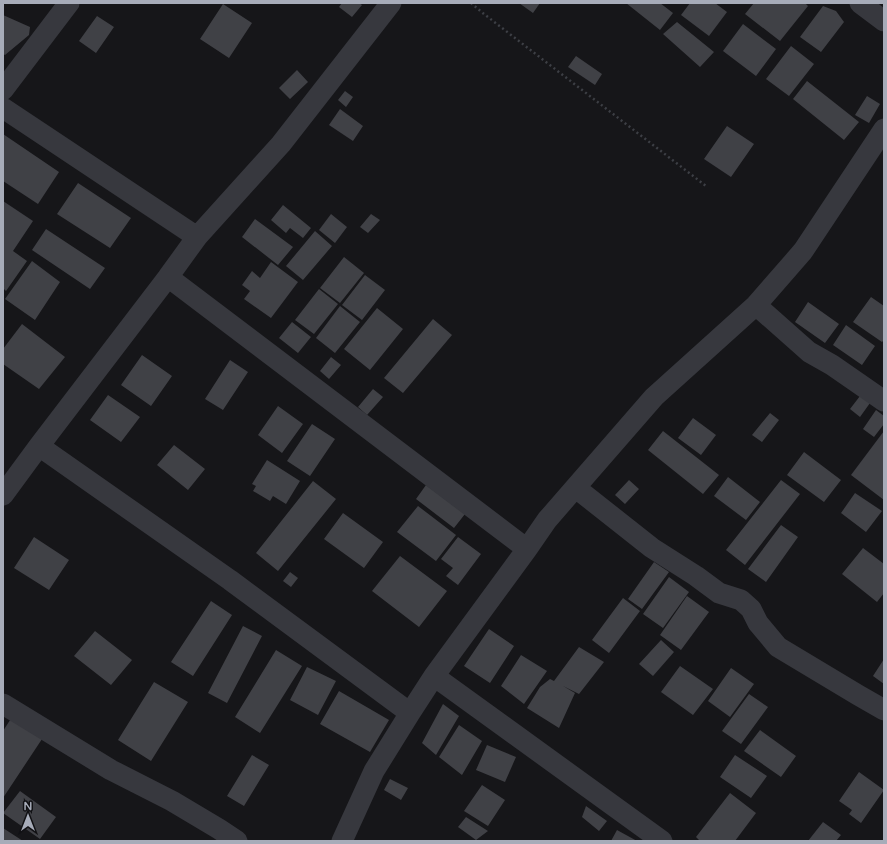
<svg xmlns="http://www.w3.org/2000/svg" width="887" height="844" viewBox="0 0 887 844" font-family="'Varela Round',sans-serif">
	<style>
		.building { fill: #404146 }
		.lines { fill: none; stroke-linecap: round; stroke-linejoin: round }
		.path { stroke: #3d3f45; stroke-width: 2.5; stroke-dasharray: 2 3; stroke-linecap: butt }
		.minor { stroke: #37383e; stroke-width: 21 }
	</style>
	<rect width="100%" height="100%" fill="#161619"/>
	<path class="building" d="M 342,3 L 359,3 L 362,5 L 352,17 L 339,7 Z
		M 519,3 L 540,3 L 533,13 Z
		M 626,3 L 660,3 L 673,13 L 660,30 Z
		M 690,3 L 715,3 L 727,12 L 709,36 L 681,15 Z
		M 754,3 L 805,3 L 808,6 L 780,41 L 745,14 Z
		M 223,4 L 252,23 L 229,58 L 200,39 Z
		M 823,6 L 836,11 L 844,22 L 821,52 L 800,37 Z
		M 3,15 L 30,27 L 29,35 L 5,55 L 3,54 Z
		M 97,16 L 114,27 L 96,53 L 79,41 Z
		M 677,22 L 714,52 L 700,67 L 663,34 Z
		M 743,24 L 776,49 L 756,76 L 723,51 Z
		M 791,46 L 814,64 L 789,96 L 766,79 Z
		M 576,56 L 602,74 L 595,85 L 568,67 Z
		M 297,70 L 308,82 L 290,99 L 279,88 Z
		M 807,81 L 859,122 L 844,140 L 793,99 Z
		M 345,91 L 353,97 L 346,107 L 338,100 Z
		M 867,96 L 880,104 L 869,123 L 855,115 Z
		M 340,109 L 363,126 L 353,141 L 329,125 Z
		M 727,126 L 754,144 L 731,177 L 704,159 Z
		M 3,134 L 59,172 L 38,204 L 3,181 Z
		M 78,183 L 131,218 L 110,248 L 57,214 Z
		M 3,201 L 33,221 L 13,251 L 27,261 L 6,291 L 3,288 Z
		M 283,205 L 311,228 L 303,238 L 290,228 L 286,233 L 271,220 Z
		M 331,214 L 347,227 L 335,243 L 319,230 Z
		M 371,214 L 380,220 L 368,233 L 360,227 Z
		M 255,219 L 293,247 L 278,265 L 242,237 Z
		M 46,229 L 105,268 L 90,289 L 32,250 Z
		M 315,231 L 332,246 L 303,280 L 286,266 Z
		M 344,257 L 364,273 L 340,303 L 320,288 Z
		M 32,261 L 60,282 L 35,320 L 5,299 Z
		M 271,262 L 298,282 L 271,318 L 244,299 L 250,291 L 242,285 L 252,271 L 260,278 Z
		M 365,275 L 385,290 L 362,320 L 342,305 Z
		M 319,289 L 338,304 L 314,334 L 295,320 Z
		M 871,297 L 884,306 L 884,340 L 882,342 L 853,322 Z
		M 808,302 L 839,324 L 825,343 L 795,322 Z
		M 340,306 L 360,322 L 335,353 L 316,338 Z
		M 377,308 L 403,329 L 370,370 L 344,349 Z
		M 433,319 L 452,335 L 403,393 L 384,378 Z
		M 292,322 L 311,337 L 298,353 L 279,338 Z
		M 22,324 L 65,357 L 39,389 L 3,364 L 3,349 Z
		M 846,325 L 875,346 L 862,365 L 833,345 Z
		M 142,355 L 172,376 L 151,406 L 121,385 Z
		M 331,357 L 341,365 L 329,379 L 320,371 Z
		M 230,360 L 248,372 L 223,410 L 205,399 Z
		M 373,389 L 383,397 L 367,415 L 358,407 Z
		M 108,395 L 140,417 L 121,442 L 90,420 Z
		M 860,396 L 870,403 L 860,417 L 850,409 Z
		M 278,406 L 303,424 L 282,453 L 258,435 Z
		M 876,410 L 884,416 L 884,424 L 874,437 L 863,429 Z
		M 770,413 L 779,420 L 762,442 L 752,435 Z
		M 693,418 L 716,435 L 701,455 L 678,438 Z
		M 312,424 L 335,439 L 310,476 L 287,461 Z
		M 663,431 L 719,475 L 703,494 L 648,450 Z
		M 884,431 L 884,500 L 851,475 Z
		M 174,445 L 205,469 L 188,490 L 157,465 Z
		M 804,452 L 841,480 L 824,502 L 787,475 Z
		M 267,460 L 300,481 L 286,504 L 273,496 L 270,501 L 253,491 L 256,486 L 252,484 Z
		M 728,477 L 760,502 L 746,520 L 714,496 Z
		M 629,480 L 639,489 L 625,504 L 615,495 Z
		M 781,480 L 800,494 L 745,565 L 726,550 Z
		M 313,481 L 336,499 L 278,571 L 256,553 Z
		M 426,485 L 465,514 L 454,528 L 416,499 Z
		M 855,493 L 882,511 L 866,532 L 841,513 Z
		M 418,506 L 456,535 L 436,561 L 397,532 Z
		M 343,513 L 383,542 L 364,568 L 324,539 Z
		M 781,525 L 798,537 L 766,582 L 748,569 Z
		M 34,537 L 69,560 L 49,590 L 14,568 Z
		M 458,537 L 481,554 L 458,585 L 446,576 L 453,568 L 441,559 Z
		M 863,548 L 884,564 L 884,593 L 877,602 L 842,574 Z
		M 400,556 L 447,591 L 419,627 L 372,591 Z
		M 654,562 L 669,572 L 642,609 L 628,599 Z
		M 290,572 L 298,578 L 291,587 L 283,581 Z
		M 669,577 L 689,592 L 663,628 L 643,614 Z
		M 687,596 L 709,612 L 681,650 L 660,635 Z
		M 623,598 L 640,611 L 609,653 L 592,640 Z
		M 211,601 L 232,615 L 193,676 L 171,662 Z
		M 243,626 L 262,636 L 227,703 L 208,693 Z
		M 489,629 L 514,646 L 490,683 L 464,666 Z
		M 95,631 L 132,660 L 111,685 L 74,656 Z
		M 661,640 L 674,652 L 653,676 L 639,664 Z
		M 579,647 L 604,662 L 579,694 L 563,686 L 575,693 L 559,728 L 527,708 L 540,687 L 550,679 L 554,681 Z
		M 276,650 L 302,666 L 260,733 L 235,717 Z
		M 521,655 L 547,671 L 524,704 L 501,686 Z
		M 884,659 L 884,684 L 873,676 Z
		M 680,666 L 713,689 L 693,715 L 661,692 Z
		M 307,667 L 336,681 L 318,715 L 290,700 Z
		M 731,668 L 754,684 L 730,717 L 708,701 Z
		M 154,682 L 188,702 L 151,761 L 118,740 Z
		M 339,691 L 389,720 L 370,752 L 320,724 Z
		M 749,694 L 768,707 L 741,744 L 722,731 Z
		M 443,704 L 459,716 L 436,755 L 422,743 Z
		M 12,717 L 44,736 L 3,798 L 3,731 Z
		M 459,725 L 482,741 L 462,775 L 439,757 Z
		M 760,730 L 796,756 L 781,777 L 744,751 Z
		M 487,745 L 516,757 L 505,782 L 476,770 Z
		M 252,755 L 269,765 L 244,806 L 227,796 Z
		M 735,755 L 767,776 L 751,798 L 720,777 Z
		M 859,772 L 884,790 L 861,823 L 849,814 L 852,810 L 839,801 Z
		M 390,779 L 408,788 L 401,800 L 384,790 Z
		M 482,785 L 505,800 L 488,826 L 464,811 Z
		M 20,791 L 56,817 L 40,839 L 3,813 Z
		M 730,793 L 756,813 L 735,841 L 700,841 L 696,837 Z
		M 586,806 L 607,821 L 599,831 L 582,817 Z
		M 466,817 L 488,831 L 476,840 L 458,827 Z
		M 823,822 L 841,835 L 836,841 L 808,841 Z
		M 3,828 L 23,841 L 3,841 Z
		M 617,830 L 637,841 L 611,841 Z"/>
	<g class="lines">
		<path class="path" d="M 471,3 L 484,14 L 706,186"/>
		<path class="minor" d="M 860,3 L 884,21
			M 3,90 L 69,3
			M 3,108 L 197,237
			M 168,277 L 527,549
			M 756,305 L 809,352 L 832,365 L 884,401
			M 39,446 L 230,580 L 410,713
			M 576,488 L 652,548 L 696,576 L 719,593 L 741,600 L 751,609 L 758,623 L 778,647 L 858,695 L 884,710
			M 3,495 L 39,446 L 168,277 L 197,237 L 281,144 L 391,3
			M 434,676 L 662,841
			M 3,704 L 111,770 L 172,801 L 219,829 L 237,841
			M 342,841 L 374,771 L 410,713 L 434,676 L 527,549 L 547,520 L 654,397 L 756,305 L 803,251 L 884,129"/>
	</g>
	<rect width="887" height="844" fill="none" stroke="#a7acb9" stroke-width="8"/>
	<g transform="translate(28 816)" stroke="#111114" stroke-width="3" paint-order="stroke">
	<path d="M0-3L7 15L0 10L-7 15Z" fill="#a7acb9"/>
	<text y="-6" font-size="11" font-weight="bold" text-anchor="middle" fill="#a7acb9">N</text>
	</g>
</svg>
